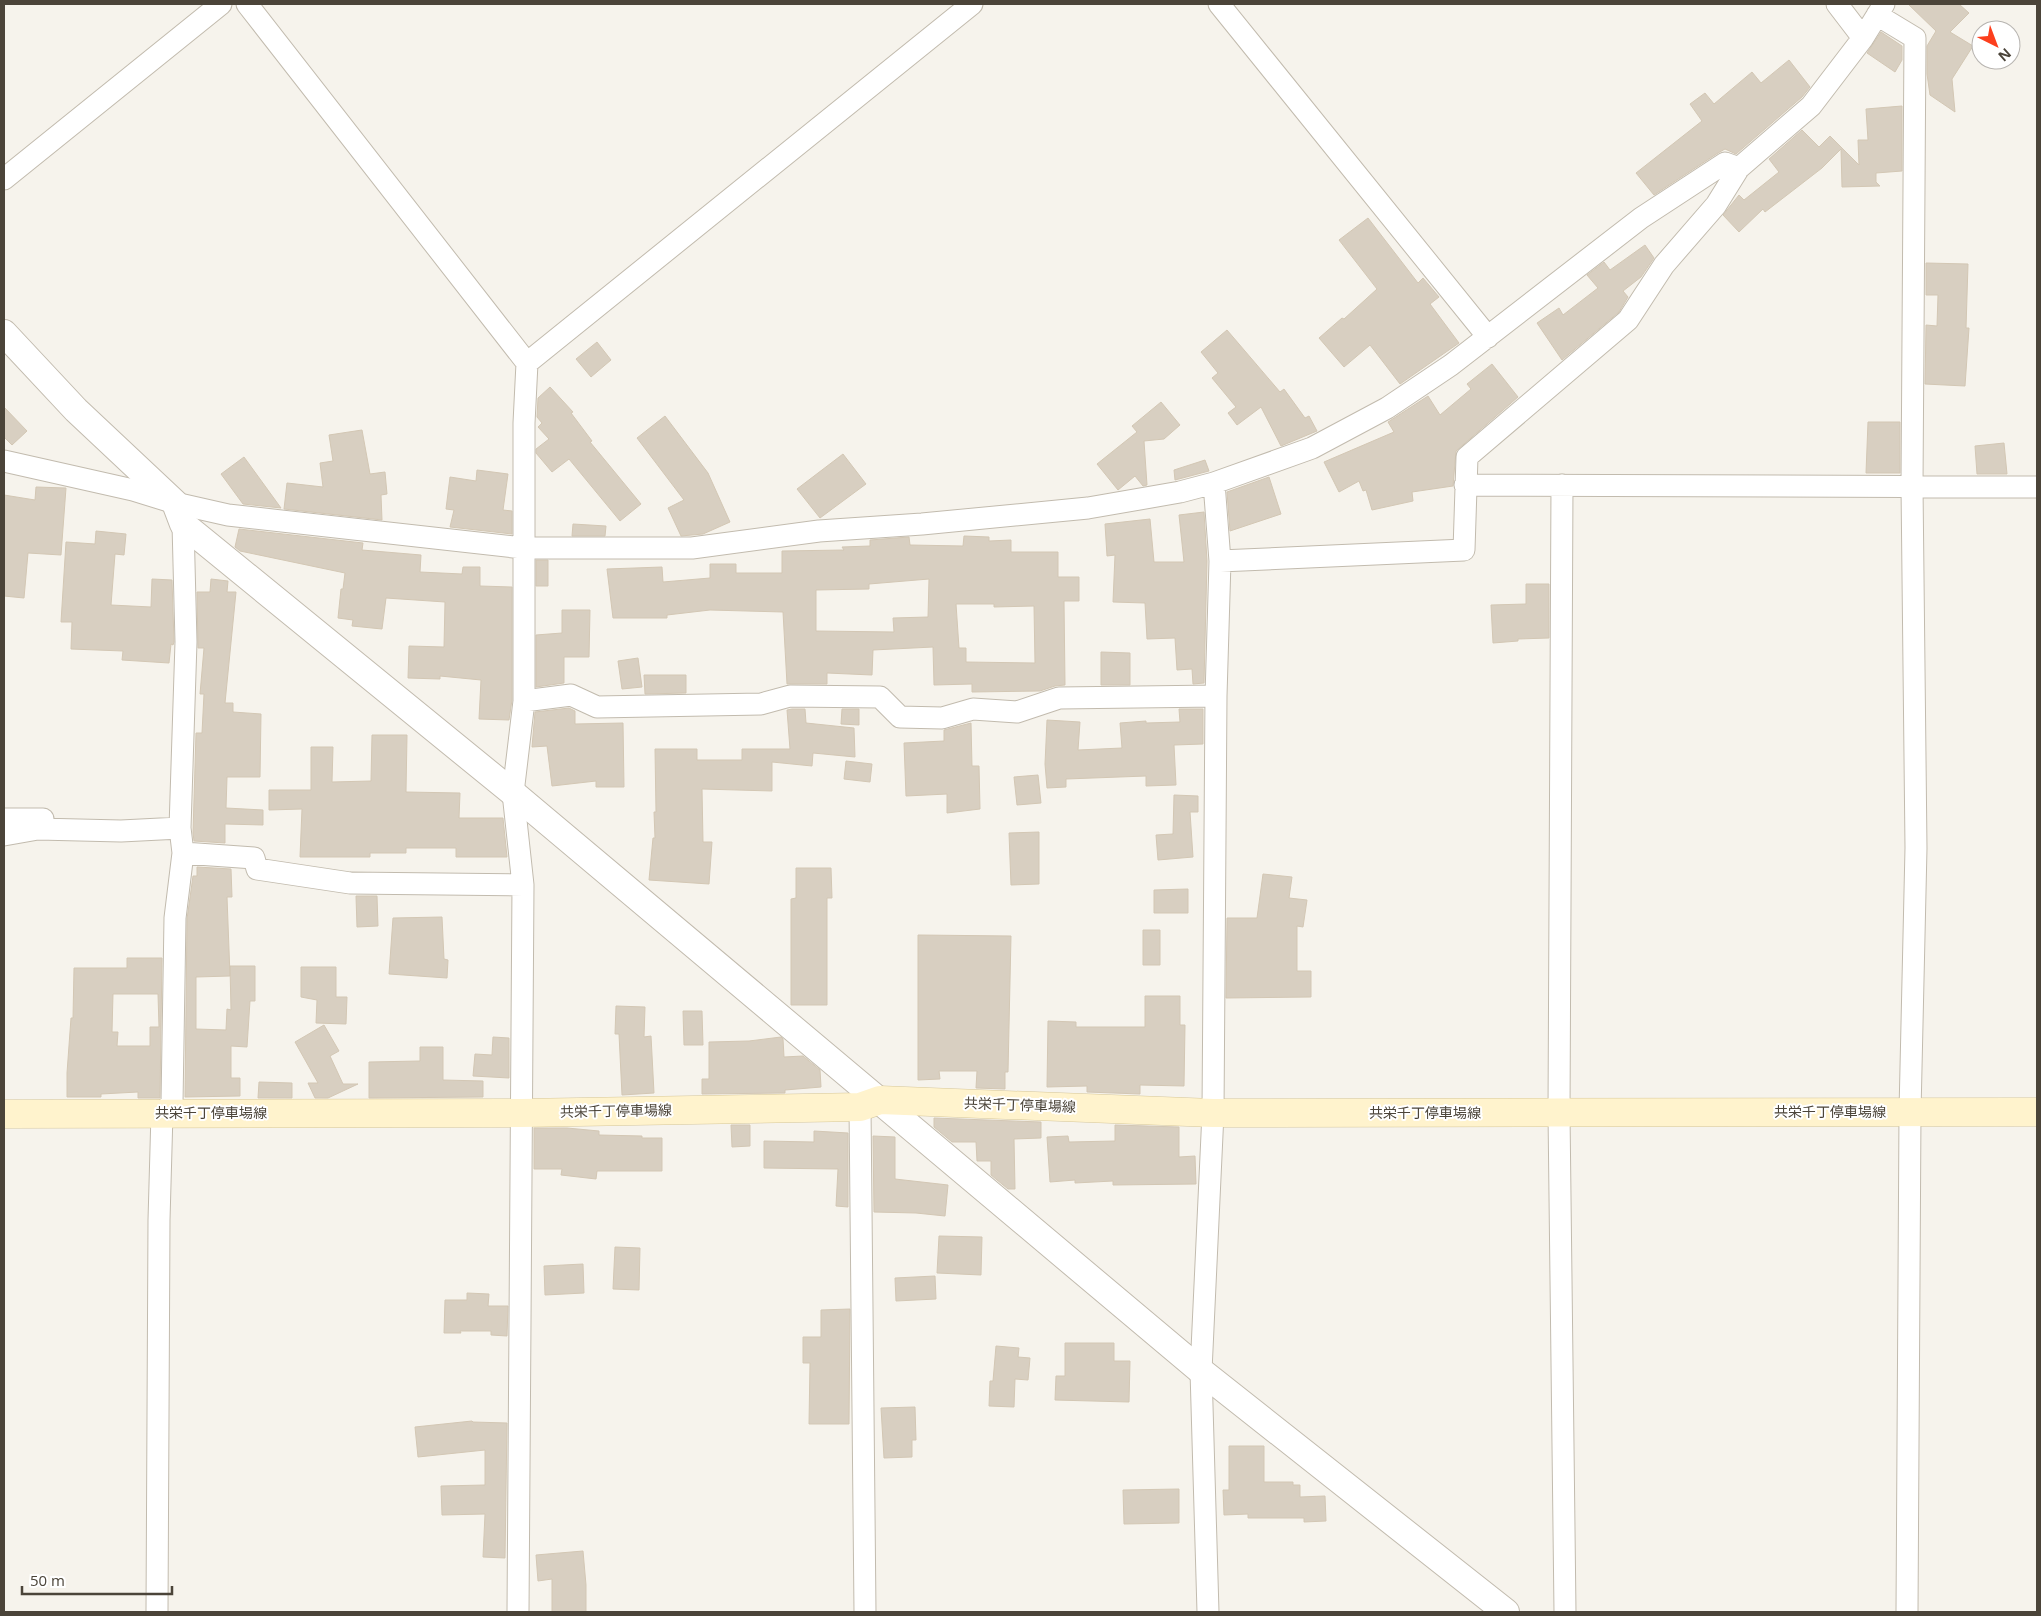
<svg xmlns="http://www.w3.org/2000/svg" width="2041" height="1616" viewBox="0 0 2041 1616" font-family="'Open Sans','Noto Sans JP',sans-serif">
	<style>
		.building { fill: #d8cfc1; stroke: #d3c7b4; fill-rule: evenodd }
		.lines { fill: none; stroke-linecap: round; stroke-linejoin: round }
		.minor-casing { stroke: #c2bbae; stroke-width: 23 }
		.tertiary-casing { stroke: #c2bbae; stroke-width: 28 }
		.secondary-casing { stroke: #d6c79b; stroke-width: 29 }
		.minor { stroke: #fff; stroke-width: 21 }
		.tertiary { stroke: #fff; stroke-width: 26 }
		.secondary { stroke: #fff3cd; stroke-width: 28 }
		.labels { text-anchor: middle; stroke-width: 4; stroke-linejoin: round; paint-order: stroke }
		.street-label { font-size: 14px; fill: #4b4439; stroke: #fff }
	</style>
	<rect width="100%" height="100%" fill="#f6f3ec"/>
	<path class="building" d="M 1908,4 L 1959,4 L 1969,13 L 1950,32 L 1973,46 L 1952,79 L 1955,112 L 1930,95 L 1927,74 L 1927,46 L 1936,31 Z
		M 1881,32 L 1902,46 L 1902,60 L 1895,72 L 1867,53 Z
		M 1789,60 L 1810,87 L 1802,97 L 1736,154 L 1725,149 L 1718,153 L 1654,195 L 1636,173 L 1702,121 L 1690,104 L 1705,93 L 1714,104 L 1752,72 L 1761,83 Z
		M 1902,106 L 1902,171 L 1876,173 L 1876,182 L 1880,186 L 1842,187 L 1841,149 L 1822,168 L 1765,212 L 1763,209 L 1739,232 L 1723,215 L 1739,195 L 1744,200 L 1779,172 L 1769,159 L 1802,130 L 1819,147 L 1830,136 L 1859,165 L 1858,140 L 1868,140 L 1866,109 Z
		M 1368,218 L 1418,283 L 1423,278 L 1439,297 L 1430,304 L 1459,343 L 1400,384 L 1370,345 L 1344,367 L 1319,338 L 1342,318 L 1344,319 L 1377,289 L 1339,240 Z
		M 1645,245 L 1654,258 L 1641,277 L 1623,291 L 1628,297 L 1619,312 L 1562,360 L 1537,323 L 1559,308 L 1563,315 L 1598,288 L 1587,275 L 1604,262 L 1610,270 Z
		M 1926,263 L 1968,264 L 1966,328 L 1969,328 L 1965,386 L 1925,384 L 1926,325 L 1937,326 L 1938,295 L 1926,295 Z
		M 1227,330 L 1280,392 L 1284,389 L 1305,418 L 1309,416 L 1317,431 L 1281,446 L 1261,407 L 1237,425 L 1228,413 L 1236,407 L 1212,378 L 1218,373 L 1201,352 Z
		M 597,342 L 611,360 L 591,377 L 576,359 Z
		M 1492,364 L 1518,397 L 1456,451 L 1453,486 L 1412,492 L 1413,501 L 1372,510 L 1366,490 L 1363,491 L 1359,481 L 1339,492 L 1324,462 L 1394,432 L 1388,422 L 1428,396 L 1440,415 L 1471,389 L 1467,384 Z
		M 550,387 L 573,412 L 571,413 L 592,441 L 590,442 L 641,504 L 620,521 L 569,459 L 552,472 L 536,453 L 536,449 L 549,439 L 538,427 L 542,423 L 537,417 L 538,398 Z
		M 1161,402 L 1180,425 L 1164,439 L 1144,441 L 1147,485 L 1143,486 L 1135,476 L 1118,490 L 1097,464 L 1137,432 L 1132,426 Z
		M 4,407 L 27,431 L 12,445 L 4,437 Z
		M 665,416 L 708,473 L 730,522 L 703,534 L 681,536 L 668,508 L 684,500 L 637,438 Z
		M 1868,422 L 1900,422 L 1900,473 L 1866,473 Z
		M 362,430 L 370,474 L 385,472 L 387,494 L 381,495 L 382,520 L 284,509 L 287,483 L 323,487 L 320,463 L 333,461 L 329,435 Z
		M 2004,443 L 2007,474 L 1977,474 L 1975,446 Z
		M 843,454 L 866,484 L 820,518 L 797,489 Z
		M 244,457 L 281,508 L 243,504 L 221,474 Z
		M 1205,460 L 1209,471 L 1175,480 L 1174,470 Z
		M 477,470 L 508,474 L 503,510 L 512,511 L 512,534 L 450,527 L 454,510 L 446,509 L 450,477 L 476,481 Z
		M 1269,477 L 1281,514 L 1230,531 L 1227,492 Z
		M 36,487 L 66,488 L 61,555 L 28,553 L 24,598 L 4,596 L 4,495 L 35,500 Z
		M 1204,512 L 1207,561 L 1204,683 L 1193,684 L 1192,669 L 1177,670 L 1175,638 L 1147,639 L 1145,603 L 1113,602 L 1115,555 L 1107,556 L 1105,524 L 1150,519 L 1154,562 L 1184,562 L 1179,515 Z
		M 573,524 L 606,526 L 605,536 L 572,536 Z
		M 239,529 L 363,543 L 362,550 L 421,555 L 420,572 L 462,574 L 463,567 L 480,567 L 480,586 L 512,587 L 512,700 L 509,720 L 479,719 L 481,680 L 440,676 L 440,679 L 408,678 L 409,646 L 444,647 L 445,602 L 386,598 L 382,629 L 352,626 L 353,620 L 338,618 L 341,589 L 343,589 L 345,573 L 240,551 L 235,547 Z
		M 96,531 L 126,534 L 124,555 L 115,554 L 111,605 L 151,607 L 152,579 L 172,580 L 174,642 L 173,645 L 171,644 L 169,663 L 122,660 L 123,651 L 71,649 L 72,622 L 61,622 L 66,542 L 95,544 Z
		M 964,536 L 989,537 L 989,541 L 1011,540 L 1011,552 L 1058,552 L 1058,577 L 1079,577 L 1079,601 L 1064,601 L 1065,685 L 1055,686 L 1040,691 L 972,692 L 972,684 L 934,685 L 933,647 L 873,650 L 872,675 L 827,673 L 827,684 L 787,684 L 783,612 L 710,610 L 667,615 L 667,618 L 613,618 L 607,569 L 662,567 L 663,582 L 710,578 L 710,564 L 736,564 L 736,573 L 782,573 L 782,551 L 844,550 L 842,547 L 870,546 L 870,540 L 909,537 L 910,545 L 963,546 ZM 929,579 L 928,617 L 893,618 L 894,632 L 816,631 L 816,590 L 869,589 L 869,584 ZM 956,604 L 994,604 L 994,607 L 1034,606 L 1035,663 L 966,662 L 966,648 L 959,648 Z
		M 536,560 L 548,560 L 548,586 L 536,586 Z
		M 211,579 L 228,581 L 227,592 L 236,592 L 225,703 L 233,703 L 233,712 L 261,714 L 260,777 L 227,777 L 226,808 L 263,810 L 263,825 L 225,824 L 225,843 L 194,841 L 193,833 L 196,733 L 202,733 L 204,694 L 200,694 L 204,648 L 198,648 L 197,592 L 210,592 Z
		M 1526,584 L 1549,584 L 1549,638 L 1518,639 L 1518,641 L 1493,643 L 1491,605 L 1526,604 Z
		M 562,610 L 590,610 L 589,657 L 564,657 L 564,683 L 536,687 L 536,635 L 562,633 Z
		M 1101,652 L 1130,653 L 1130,685 L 1101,685 Z
		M 638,658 L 642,687 L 622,689 L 618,661 Z
		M 644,675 L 686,675 L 686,693 L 645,694 Z
		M 569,708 L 575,711 L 575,724 L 623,723 L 624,787 L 596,787 L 596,781 L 552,786 L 547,746 L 532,747 L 535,712 Z
		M 792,709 L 805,709 L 806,723 L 854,728 L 855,757 L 813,753 L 812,766 L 772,762 L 772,791 L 702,789 L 703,842 L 712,842 L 709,884 L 649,880 L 653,838 L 655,838 L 654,812 L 656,812 L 655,749 L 697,749 L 697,760 L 742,760 L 742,749 L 790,749 L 787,710 Z
		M 842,709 L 859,709 L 859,725 L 841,724 Z
		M 1179,709 L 1203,709 L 1203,744 L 1174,745 L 1176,785 L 1146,786 L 1146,776 L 1066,779 L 1066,787 L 1047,788 L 1045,764 L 1047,720 L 1080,722 L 1078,750 L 1122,748 L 1120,723 L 1146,721 L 1146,723 L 1180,722 Z
		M 971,723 L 972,766 L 979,766 L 980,809 L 947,813 L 947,794 L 906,796 L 904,743 L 944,741 L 944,730 Z
		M 372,735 L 407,735 L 406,792 L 460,793 L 459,818 L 503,818 L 507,857 L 456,857 L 456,848 L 406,848 L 406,853 L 370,853 L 370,857 L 300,857 L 302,809 L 269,810 L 269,790 L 311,790 L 311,747 L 333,747 L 332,782 L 371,781 Z
		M 846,761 L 872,764 L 870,782 L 844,779 Z
		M 1038,775 L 1041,803 L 1017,805 L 1014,777 Z
		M 1174,795 L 1198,796 L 1198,812 L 1190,812 L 1193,857 L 1158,860 L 1156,835 L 1173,834 Z
		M 1039,832 L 1039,884 L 1011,885 L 1009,833 Z
		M 197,867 L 231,869 L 232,897 L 227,897 L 230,976 L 196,977 L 196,1029 L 226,1030 L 227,1009 L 231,1010 L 230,966 L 255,966 L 255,1001 L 250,1001 L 247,1047 L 231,1046 L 231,1078 L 240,1078 L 240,1096 L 185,1097 L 187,919 L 193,876 L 197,876 Z
		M 796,868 L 831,868 L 832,898 L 827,898 L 827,1005 L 791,1005 L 791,899 L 796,898 Z
		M 1263,874 L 1292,877 L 1289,898 L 1307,900 L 1303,927 L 1297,926 L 1297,971 L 1311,971 L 1311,997 L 1226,998 L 1227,918 L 1257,918 Z
		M 1188,889 L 1188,913 L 1154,913 L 1154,890 Z
		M 356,896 L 377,896 L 378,926 L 357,927 Z
		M 442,917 L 444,959 L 448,960 L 447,978 L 389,974 L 393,918 Z
		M 1143,930 L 1160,930 L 1160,965 L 1143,965 Z
		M 918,935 L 1011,936 L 1008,1072 L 1005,1072 L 1005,1089 L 976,1088 L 977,1071 L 939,1071 L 940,1079 L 918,1080 Z
		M 127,958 L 162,958 L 160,1098 L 138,1098 L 138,1092 L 101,1094 L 101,1097 L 67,1097 L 67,1073 L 71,1018 L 73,1018 L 74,968 L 127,968 ZM 113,994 L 158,994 L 159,1027 L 150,1027 L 150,1046 L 117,1046 L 118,1032 L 112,1032 Z
		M 301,967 L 336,967 L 336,997 L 347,997 L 346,1024 L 316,1023 L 317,1000 L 301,997 Z
		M 1145,996 L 1180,996 L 1180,1025 L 1185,1025 L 1184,1086 L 1140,1085 L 1140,1094 L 1087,1092 L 1087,1086 L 1047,1087 L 1048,1021 L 1076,1022 L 1076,1027 L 1145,1027 Z
		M 616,1006 L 645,1007 L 644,1037 L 651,1036 L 654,1093 L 622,1095 L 619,1034 L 615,1034 Z
		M 683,1011 L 702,1011 L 703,1045 L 684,1045 Z
		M 324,1025 L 339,1051 L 330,1056 L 343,1084 L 358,1084 L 328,1098 L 315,1098 L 308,1083 L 318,1083 L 295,1042 Z
		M 493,1037 L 509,1038 L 509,1078 L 473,1076 L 475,1054 L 492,1055 Z
		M 781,1037 L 783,1039 L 784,1057 L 803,1056 L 820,1070 L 821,1087 L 785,1090 L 785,1093 L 702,1094 L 702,1079 L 709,1079 L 709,1042 L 749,1041 Z
		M 420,1047 L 443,1047 L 443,1080 L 483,1081 L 483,1097 L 369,1098 L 369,1062 L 420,1061 Z
		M 259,1082 L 292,1083 L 292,1098 L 258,1098 Z
		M 934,1118 L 1041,1122 L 1041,1138 L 1014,1139 L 1015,1189 L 1008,1189 L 991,1175 L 991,1161 L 977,1161 L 976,1142 L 952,1142 L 934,1127 Z
		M 731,1125 L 750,1125 L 750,1146 L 732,1147 Z
		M 1115,1125 L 1179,1127 L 1179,1157 L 1195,1156 L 1196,1184 L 1113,1185 L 1113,1181 L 1075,1183 L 1075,1180 L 1050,1182 L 1047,1137 L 1068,1136 L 1069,1142 L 1115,1141 Z
		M 534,1128 L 567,1128 L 599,1131 L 599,1135 L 642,1136 L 642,1138 L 662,1138 L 662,1171 L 597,1171 L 596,1179 L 561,1175 L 562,1169 L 534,1169 Z
		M 814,1131 L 848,1133 L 848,1207 L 836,1206 L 838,1169 L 764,1168 L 764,1141 L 814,1142 Z
		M 873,1136 L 895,1137 L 895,1179 L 948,1185 L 945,1216 L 916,1213 L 874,1212 Z
		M 939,1236 L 982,1237 L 981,1275 L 937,1273 Z
		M 615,1247 L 640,1248 L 639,1290 L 613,1289 Z
		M 583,1264 L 584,1293 L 545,1295 L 544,1266 Z
		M 935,1276 L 936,1299 L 896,1301 L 895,1278 Z
		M 467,1293 L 489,1294 L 488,1306 L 508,1306 L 507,1336 L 491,1335 L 491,1331 L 460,1331 L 461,1333 L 444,1333 L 445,1300 L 467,1300 Z
		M 850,1309 L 849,1424 L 809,1424 L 810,1363 L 803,1363 L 803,1337 L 821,1337 L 821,1310 Z
		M 1065,1343 L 1114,1343 L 1114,1361 L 1130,1361 L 1129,1402 L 1055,1400 L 1056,1376 L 1065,1376 Z
		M 996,1346 L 1019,1348 L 1018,1357 L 1030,1358 L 1028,1380 L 1015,1379 L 1014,1407 L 989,1406 L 990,1381 L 993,1381 Z
		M 915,1407 L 916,1440 L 912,1440 L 912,1457 L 884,1458 L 881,1408 Z
		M 472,1421 L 473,1422 L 507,1423 L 505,1558 L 483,1557 L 485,1514 L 442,1515 L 441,1486 L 485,1485 L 485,1450 L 418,1457 L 415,1427 Z
		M 1229,1446 L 1264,1446 L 1264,1482 L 1293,1482 L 1293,1485 L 1300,1485 L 1300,1497 L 1325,1496 L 1326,1521 L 1304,1522 L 1304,1518 L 1248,1518 L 1248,1514 L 1224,1515 L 1223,1490 L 1229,1490 Z
		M 1179,1489 L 1179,1523 L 1124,1524 L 1123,1490 Z
		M 583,1551 L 586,1585 L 586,1612 L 552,1612 L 552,1579 L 538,1581 L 536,1555 Z"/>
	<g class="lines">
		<defs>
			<path id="minor" d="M 247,4 L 527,363 L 524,423 L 524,701 L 513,793 L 523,885 L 518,1612
				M 1219,4 L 1488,337
				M 1837,4 L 1863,38
				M 1877,15 L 1915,38 L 1912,486 L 1916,848 L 1910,1112 L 1907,1612
				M 4,179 L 221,4
				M 527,363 L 972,4
				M 4,461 L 133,490 L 175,503 L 228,515 L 523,548 L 692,548 L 819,531 L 922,524 L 1088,508 L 1180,492 L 1214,483 L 1312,448 L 1387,408 L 1451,365 L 1641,218 L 1725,163 L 1739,168
				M 1465,485 L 2037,487
				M 1562,485 L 1559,1113 L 1565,1612
				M 1220,561 L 1464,550 L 1467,457 L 1628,320 L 1664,265 L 1716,205 L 1739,168 L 1811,106 L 1863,38 L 1884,4
				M 524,701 L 571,695 L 597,707 L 761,704 L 790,696 L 880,697 L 900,717 L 942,718 L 973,709 L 1017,712 L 1059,698 L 1216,696
				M 4,819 L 43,819
				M 4,835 L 38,829 L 121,831 L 180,828 L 186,642 L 183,524
				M 183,853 L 254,858 L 257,869 L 350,883 L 523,885
				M 860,1107 L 865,1612
				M 157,1612 L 159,1220 L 162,1113 L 172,1103 L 175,918 L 183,853 L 180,828
				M 1208,1612 L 1201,1371 L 1213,1113 L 1216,696 L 1220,561 L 1214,483"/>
			<path id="tertiary" d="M 4,333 L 76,410 L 175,503 L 183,524 L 513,793 L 1201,1371 L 1506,1612"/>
			<path id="secondary" d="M 4,1114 L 521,1113 L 860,1107 L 880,1100 L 1213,1113 L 2037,1112"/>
		</defs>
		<use href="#minor" class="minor-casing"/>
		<use href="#tertiary" class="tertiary-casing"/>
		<use href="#secondary" class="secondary-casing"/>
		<use href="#minor" class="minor"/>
		<use href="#tertiary" class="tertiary"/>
		<use href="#secondary" class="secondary"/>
	</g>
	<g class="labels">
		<g class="street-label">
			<text transform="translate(1020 1105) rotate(2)" y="5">共栄千丁停車場線</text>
			<text transform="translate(616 1111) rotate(-1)" y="5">共栄千丁停車場線</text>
			<text x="1830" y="1117">共栄千丁停車場線</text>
			<text x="211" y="1118">共栄千丁停車場線</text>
			<text x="1425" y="1118">共栄千丁停車場線</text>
		</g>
	</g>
	<rect width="2041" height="1616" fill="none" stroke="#4b4439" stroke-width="10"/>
	<g transform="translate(1996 45) rotate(138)"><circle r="24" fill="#ffffff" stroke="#b7b4b0"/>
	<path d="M0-4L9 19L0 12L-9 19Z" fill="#fc3f1d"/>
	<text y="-8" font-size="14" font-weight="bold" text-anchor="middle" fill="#4b4439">N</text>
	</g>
	<path d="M22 1586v8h150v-8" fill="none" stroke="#4b4439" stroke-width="2.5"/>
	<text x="30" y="1586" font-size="15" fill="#4b4439" stroke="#ffffff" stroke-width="4" paint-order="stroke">50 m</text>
</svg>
